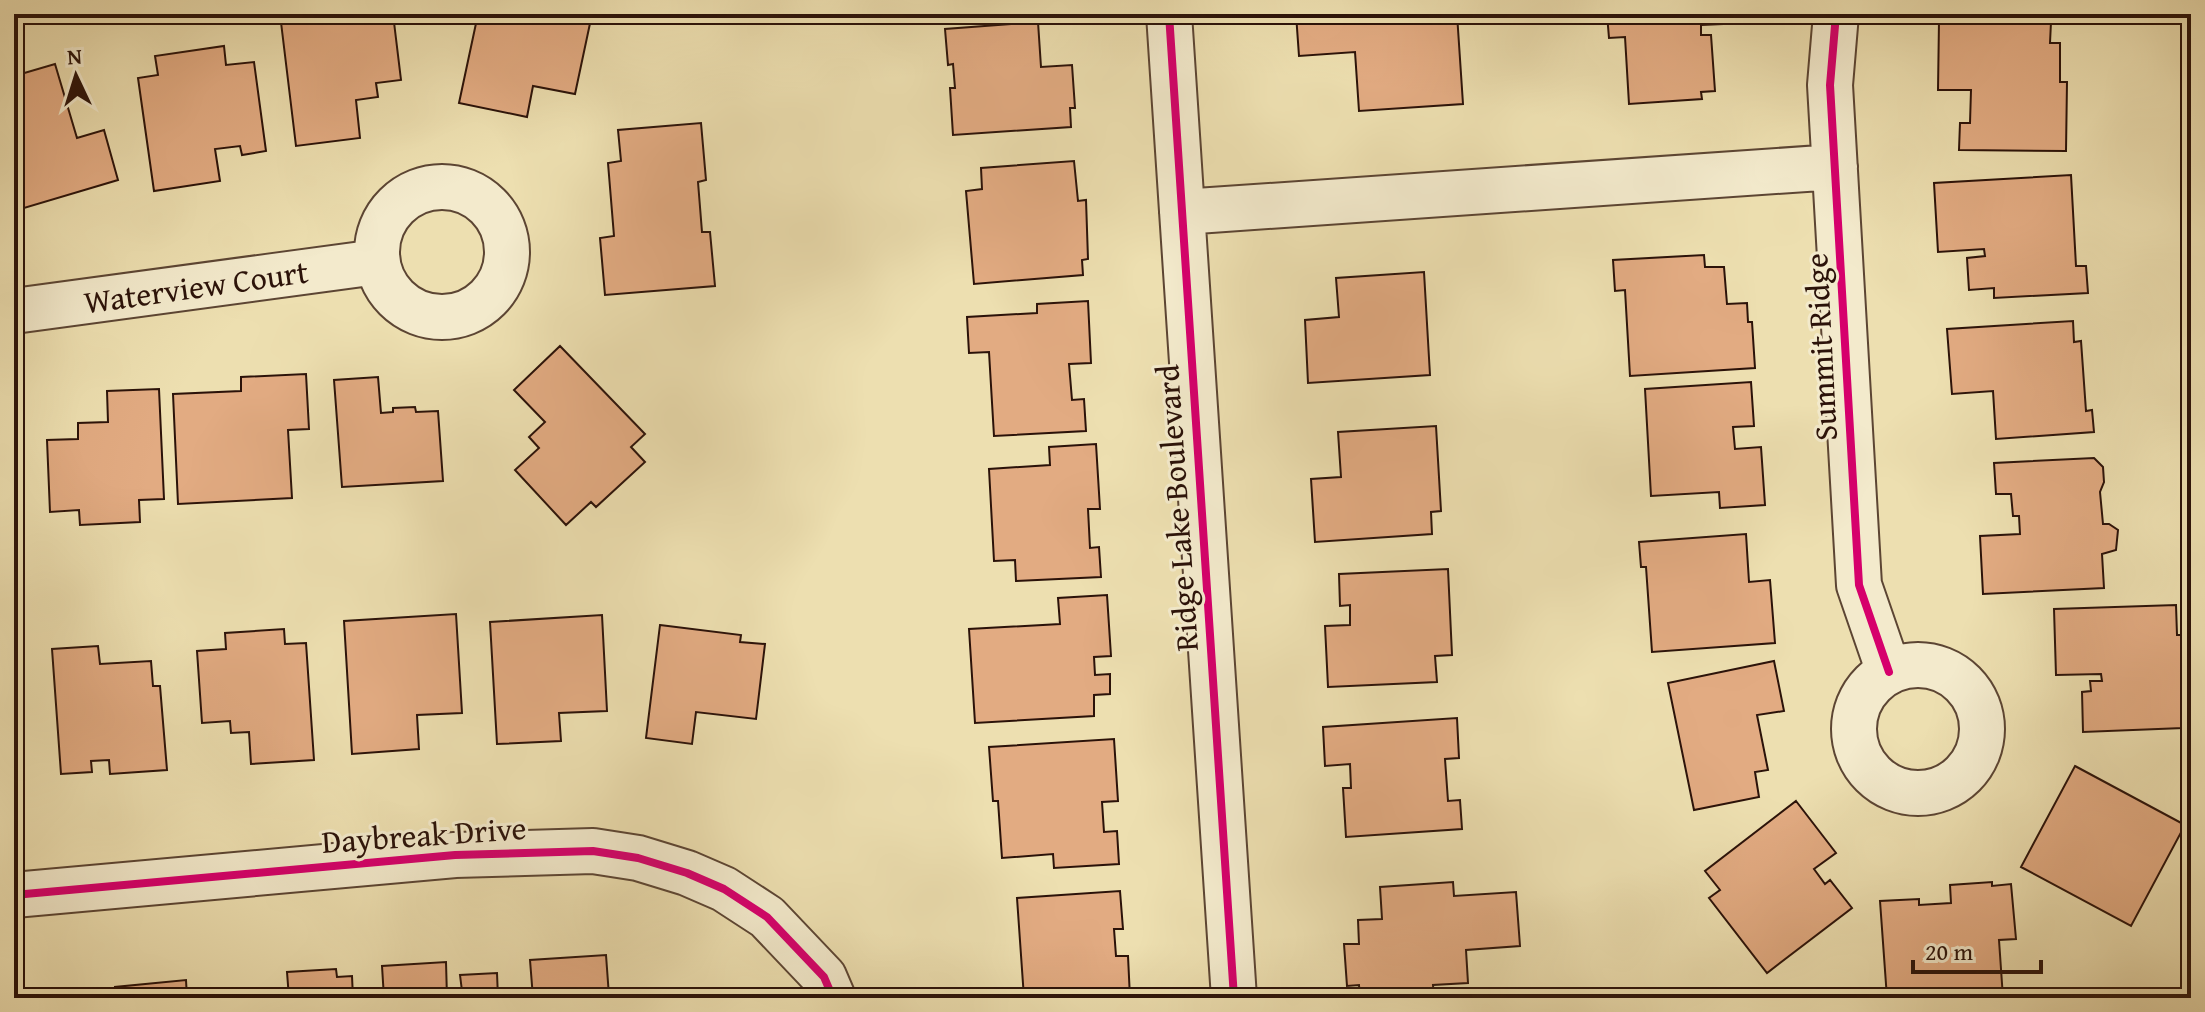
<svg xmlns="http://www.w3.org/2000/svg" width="2205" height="1012" viewBox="0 0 2205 1012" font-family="'Gentium Book Plus',serif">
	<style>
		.building { fill: #e2ab82; stroke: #2b1209; stroke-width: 2 }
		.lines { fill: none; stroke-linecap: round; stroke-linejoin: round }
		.minor-casing { stroke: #5c4533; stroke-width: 48 }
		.minor { stroke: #f3eacc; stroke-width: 44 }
		.cycleway-casing { stroke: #f3eacc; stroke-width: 13 }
		.cycleway { stroke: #d6006c; stroke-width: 8 }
		.labels { text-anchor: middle; stroke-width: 6; stroke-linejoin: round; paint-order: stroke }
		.street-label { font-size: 32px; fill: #2b1209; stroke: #f3eacc }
	</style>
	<rect width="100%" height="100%" fill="#eddfb0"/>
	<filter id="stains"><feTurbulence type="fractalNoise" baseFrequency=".0025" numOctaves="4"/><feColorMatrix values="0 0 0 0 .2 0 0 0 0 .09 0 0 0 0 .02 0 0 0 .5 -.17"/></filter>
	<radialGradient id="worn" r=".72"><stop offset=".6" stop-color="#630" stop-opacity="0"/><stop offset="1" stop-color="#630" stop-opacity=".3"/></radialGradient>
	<path class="building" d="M 280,14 L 393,14 L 401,80 L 376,83 L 378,97 L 356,100 L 360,138 L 296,146 Z
		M 478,14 L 592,14 L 575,94 L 533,86 L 527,117 L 459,103 Z
		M 1296,14 L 1457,14 L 1463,104 L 1359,111 L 1355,52 L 1299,56 Z
		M 1607,14 L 1744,14 L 1745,23 L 1701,25 L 1701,35 L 1711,35 L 1715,91 L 1701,92 L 1702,99 L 1629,104 L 1625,37 L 1609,38 Z
		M 1939,21 L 2051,22 L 2050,43 L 2060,43 L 2060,82 L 2067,82 L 2066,151 L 1959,150 L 1960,123 L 1970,123 L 1971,90 L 1938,90 Z
		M 1038,22 L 1041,67 L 1072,65 L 1075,108 L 1070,108 L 1071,127 L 953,135 L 950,88 L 955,88 L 953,64 L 948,65 L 945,29 Z
		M 224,46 L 226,65 L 254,62 L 266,151 L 242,155 L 240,146 L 215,149 L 220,181 L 154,191 L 138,78 L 158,75 L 155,56 Z
		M 55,64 L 77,138 L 104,130 L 118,180 L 14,211 L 14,76 Z
		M 701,123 L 706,180 L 698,182 L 702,232 L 710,232 L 715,286 L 605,295 L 600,238 L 614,236 L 608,163 L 621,161 L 618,130 Z
		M 1074,161 L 1078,201 L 1086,200 L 1088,259 L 1082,260 L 1083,275 L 974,284 L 966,191 L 982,189 L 981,168 Z
		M 2071,175 L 2076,266 L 2086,266 L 2088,293 L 1994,298 L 1994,288 L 1969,290 L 1967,258 L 1985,256 L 1984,249 L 1938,252 L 1934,183 Z
		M 1704,255 L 1705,267 L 1724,267 L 1727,304 L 1747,303 L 1748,322 L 1752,322 L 1755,368 L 1630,376 L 1625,290 L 1615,291 L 1613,260 Z
		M 1424,272 L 1430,375 L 1308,383 L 1305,320 L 1339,317 L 1336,278 Z
		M 1088,301 L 1091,363 L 1069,364 L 1072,400 L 1084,399 L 1086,431 L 994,436 L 989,352 L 969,353 L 967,317 L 1037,313 L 1037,304 Z
		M 2073,321 L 2074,342 L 2081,341 L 2086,411 L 2092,410 L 2094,432 L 1996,439 L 1993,391 L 1952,394 L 1947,329 Z
		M 560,346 L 645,434 L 631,447 L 645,462 L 596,507 L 591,502 L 566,525 L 515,470 L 539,448 L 529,437 L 545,422 L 514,390 Z
		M 306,374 L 309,429 L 288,430 L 292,498 L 178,504 L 173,394 L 241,391 L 241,377 Z
		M 378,377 L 381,413 L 393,412 L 393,408 L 415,407 L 416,412 L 438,411 L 443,481 L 342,487 L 334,380 Z
		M 1751,382 L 1754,426 L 1733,427 L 1735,449 L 1761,447 L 1765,505 L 1720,508 L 1719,492 L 1651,496 L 1645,389 Z
		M 159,389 L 164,499 L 139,500 L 140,522 L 80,525 L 79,510 L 50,512 L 47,440 L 78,439 L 78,423 L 108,422 L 107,391 Z
		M 1436,426 L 1441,511 L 1431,512 L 1432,534 L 1315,542 L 1311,479 L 1341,477 L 1338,432 Z
		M 1096,444 L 1100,509 L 1088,509 L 1090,548 L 1099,547 L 1101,577 L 1016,581 L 1015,560 L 994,561 L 989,469 L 1050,465 L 1049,447 Z
		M 2094,458 L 2103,467 L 2104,482 L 2100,492 L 2103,524 L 2109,524 L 2118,530 L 2116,550 L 2102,554 L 2104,588 L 1983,594 L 1980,536 L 2020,534 L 2019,516 L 2013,516 L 2011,494 L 1996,494 L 1994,463 Z
		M 1746,534 L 1749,582 L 1770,580 L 1775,643 L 1652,652 L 1646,567 L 1641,567 L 1639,542 Z
		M 1448,569 L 1452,655 L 1435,656 L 1437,682 L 1328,687 L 1325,626 L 1350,625 L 1350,605 L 1340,606 L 1339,574 Z
		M 1107,595 L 1111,656 L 1094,657 L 1095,675 L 1110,674 L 1110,694 L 1094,695 L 1094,716 L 975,723 L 969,629 L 1060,624 L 1058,598 Z
		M 2176,605 L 2177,635 L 2191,635 L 2191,699 L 2182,699 L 2183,728 L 2083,732 L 2082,692 L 2091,691 L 2090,681 L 2102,681 L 2101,674 L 2056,675 L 2054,609 Z
		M 456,614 L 462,713 L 417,715 L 419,749 L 352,754 L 344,621 Z
		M 602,615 L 607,711 L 559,713 L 561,741 L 497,744 L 490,622 Z
		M 660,625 L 741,635 L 740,642 L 765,644 L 756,719 L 696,712 L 692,744 L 646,738 Z
		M 284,629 L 285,644 L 306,643 L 314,760 L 251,764 L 249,732 L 231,733 L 230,721 L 202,723 L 197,651 L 226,649 L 225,633 Z
		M 98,646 L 100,664 L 151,661 L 153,686 L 160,686 L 167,770 L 110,774 L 109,760 L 91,761 L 92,772 L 61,774 L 52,649 Z
		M 1774,661 L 1784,711 L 1757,715 L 1768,770 L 1755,772 L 1759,797 L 1694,810 L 1668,683 Z
		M 1457,718 L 1459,758 L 1445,759 L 1448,801 L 1460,800 L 1462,829 L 1346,837 L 1343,788 L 1351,788 L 1350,764 L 1325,766 L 1323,727 Z
		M 1114,739 L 1118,801 L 1102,802 L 1104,832 L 1117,831 L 1119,864 L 1054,868 L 1053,854 L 1002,858 L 998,801 L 993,801 L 989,747 Z
		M 2075,766 L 2185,825 L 2131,926 L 2021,867 Z
		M 1796,801 L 1836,853 L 1814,869 L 1825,884 L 1830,880 L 1852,908 L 1767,973 L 1709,898 L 1720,890 L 1705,871 Z
		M 1453,882 L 1454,896 L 1516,892 L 1520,946 L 1466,950 L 1468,983 L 1433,985 L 1434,998 L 1360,998 L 1359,985 L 1347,986 L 1344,944 L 1359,944 L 1358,920 L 1382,919 L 1380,887 Z
		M 1992,882 L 1992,886 L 2011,884 L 2016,939 L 1999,940 L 2003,998 L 1887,998 L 1880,901 L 1919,899 L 1919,905 L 1951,903 L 1950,885 Z
		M 1120,891 L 1123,929 L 1114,929 L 1116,956 L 1128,956 L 1130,998 L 1024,998 L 1017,898 Z
		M 606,955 L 609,996 L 671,992 L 671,998 L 533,998 L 530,960 Z
		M 446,962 L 447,998 L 384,998 L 382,966 Z
		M 336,969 L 337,977 L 352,976 L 353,998 L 289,998 L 287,972 Z
		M 497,973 L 498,998 L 454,998 L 453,992 L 462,991 L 460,975 Z
		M 186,980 L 187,998 L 116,998 L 115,987 Z"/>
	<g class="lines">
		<defs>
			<path id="minor" d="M 1169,14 L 1234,998
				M 1836,14 L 1830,85 L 1859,585 L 1889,672
				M377 252a65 65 0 1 1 130 0a65 65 0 1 1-130 0Z
				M 1182,212 L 1835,167
				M 14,311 L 377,262
				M1854 729a64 64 0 1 1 128 0a64 64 0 1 1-128 0Z
				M 14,895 L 455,855 L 593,851 L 638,858 L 687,873 L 724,889 L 767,917 L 824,977 L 833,998"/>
		</defs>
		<use href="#minor" class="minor-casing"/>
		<use href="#minor" class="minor"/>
		<defs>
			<path id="cycleway" d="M 1169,14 L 1234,998
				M 1836,14 L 1830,85 L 1859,585 L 1889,672
				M 14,895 L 455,855 L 593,851 L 638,858 L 687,873 L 724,889 L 767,917 L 824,977 L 833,998"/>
		</defs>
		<use href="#cycleway" class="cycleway-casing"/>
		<use href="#cycleway" class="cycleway"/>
	</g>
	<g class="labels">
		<g class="street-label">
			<text transform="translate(196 287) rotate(-8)" y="11">Waterview Court</text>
			<text transform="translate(1821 347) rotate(-93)" y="11">Summit Ridge</text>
			<text transform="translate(1177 508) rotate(-94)" y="11">Ridge Lake Boulevard</text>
			<text transform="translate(424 835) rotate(-4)" y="11">Daybreak Drive</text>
		</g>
	</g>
	<rect width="2205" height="1012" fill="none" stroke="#eddfb0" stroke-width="48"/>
	<rect x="16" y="16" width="2173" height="980" fill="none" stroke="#2b1209" stroke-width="4"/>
	<rect x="24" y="24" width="2157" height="964" fill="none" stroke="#2b1209" stroke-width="2"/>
	<g transform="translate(76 76) rotate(356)" stroke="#f3eacc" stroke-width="6" paint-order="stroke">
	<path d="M0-6L14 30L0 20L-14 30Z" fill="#2b1209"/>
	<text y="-12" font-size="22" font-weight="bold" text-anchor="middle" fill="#2b1209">N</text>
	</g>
	<path d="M1913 960v12h128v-12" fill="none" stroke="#2b1209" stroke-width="4"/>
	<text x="1925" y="960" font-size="24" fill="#2b1209" stroke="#f3eacc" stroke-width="6" paint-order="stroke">20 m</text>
	<rect width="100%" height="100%" filter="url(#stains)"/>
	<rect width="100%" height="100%" fill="url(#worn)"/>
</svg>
